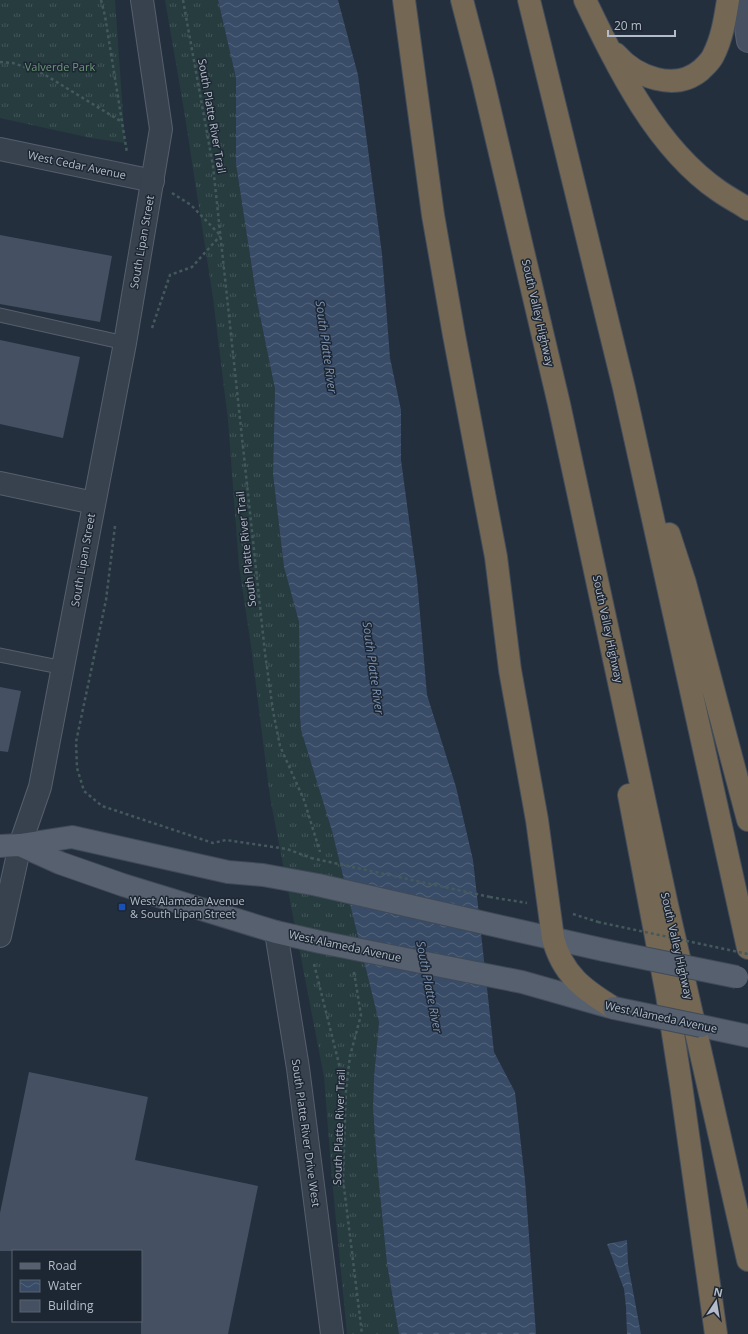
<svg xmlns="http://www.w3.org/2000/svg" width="748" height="1334" viewBox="0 0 748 1334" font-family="'Open Sans',sans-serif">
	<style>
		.grass { fill: url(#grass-tufts) }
		.water { fill: url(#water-waves) }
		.building { fill: #455162 }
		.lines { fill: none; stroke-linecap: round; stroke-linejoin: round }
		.service-casing { stroke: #565f6c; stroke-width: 15 }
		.minor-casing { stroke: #565f6c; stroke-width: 24 }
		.tertiary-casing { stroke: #565f6c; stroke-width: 24 }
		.secondary-casing { stroke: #565f6c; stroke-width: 24 }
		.primary-casing { stroke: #414a57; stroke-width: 24 }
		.motorway-casing { stroke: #434c59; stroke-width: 24 }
		.path { stroke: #44595c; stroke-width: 2.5; stroke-dasharray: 3 3; stroke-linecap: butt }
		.service { stroke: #38414e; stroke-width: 13 }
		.minor { stroke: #38414e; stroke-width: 22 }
		.tertiary { stroke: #38414e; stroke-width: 22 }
		.secondary { stroke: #465061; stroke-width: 22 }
		.primary { stroke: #56606e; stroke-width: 22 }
		.motorway { stroke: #746855; stroke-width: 22 }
		.primary-bridge-casing { stroke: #414a57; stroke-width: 24; stroke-linecap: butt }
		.path-bridge { stroke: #44595c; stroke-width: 2.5; stroke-dasharray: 3 3; stroke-linecap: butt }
		.primary-bridge { stroke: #56606e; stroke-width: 22 }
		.transit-dot { fill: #1a4fb4; stroke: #1d2633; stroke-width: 1.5 }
		.labels { text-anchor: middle; stroke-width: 3; stroke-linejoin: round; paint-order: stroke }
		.park-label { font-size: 11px; fill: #6b9a76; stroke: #1d2633 }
		.street-label { font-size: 11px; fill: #b4bcc9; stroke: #1d2633 }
		.poi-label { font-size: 11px; fill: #b4bcc9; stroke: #1d2633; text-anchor: start }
		.water-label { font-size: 12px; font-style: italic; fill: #7c92b1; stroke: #1d2633 }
	</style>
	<defs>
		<pattern id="grass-tufts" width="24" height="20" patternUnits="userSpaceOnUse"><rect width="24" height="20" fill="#263c3f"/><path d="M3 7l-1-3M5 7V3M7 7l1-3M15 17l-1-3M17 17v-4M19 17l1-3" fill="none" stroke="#435659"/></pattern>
		<pattern id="water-waves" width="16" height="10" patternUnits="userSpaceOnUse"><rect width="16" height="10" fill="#394c67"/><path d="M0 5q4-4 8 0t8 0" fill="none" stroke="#53647b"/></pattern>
	</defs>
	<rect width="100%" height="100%" fill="#242f3e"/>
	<path class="grass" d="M 0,0 L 115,0 L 125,143 L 91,138 L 0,118 Z
		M 165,0 L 218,0 L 236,78 L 236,164 L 257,301 L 275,389 L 273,474 L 284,567 L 299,622 L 300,717 L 301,730 L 332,831 L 379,1022 L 374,1077 L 373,1108 L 377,1164 L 387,1264 L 399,1334 L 347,1334 L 332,1179 L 324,1077 L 270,797 L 251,646 L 239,566 L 228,420 L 213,298 L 184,110 Z"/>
	<path class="water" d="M 218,0 L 338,0 L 358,75 L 382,254 L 390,358 L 401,410 L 401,460 L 417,579 L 427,695 L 456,787 L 473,860 L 494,1052 L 515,1092 L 525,1180 L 536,1334 L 399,1334 L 387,1264 L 377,1164 L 373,1108 L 374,1077 L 379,1022 L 332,831 L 301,730 L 300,717 L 299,622 L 284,567 L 273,474 L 275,389 L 257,301 L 236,164 L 236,78 Z
		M 627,1240 L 628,1264 L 641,1334 L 627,1334 L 626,1307 L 624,1289 L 607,1244 Z"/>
	<path class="building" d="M 0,235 L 112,256 L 100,322 L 0,304 Z
		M 0,340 L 80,357 L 63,438 L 0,424 Z
		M 0,687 L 21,691 L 8,752 L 0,751 Z
		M 29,1072 L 148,1097 L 135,1160 L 258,1186 L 228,1334 L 141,1334 L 141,1251 L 0,1251 L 0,1213 Z"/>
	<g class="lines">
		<defs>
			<path id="service" d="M 0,315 L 125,343
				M 0,655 L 64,668"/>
			<path id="minor" d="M 0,149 L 153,181
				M 0,483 L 94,503"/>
			<path id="tertiary" d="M 276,932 L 298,1068 L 332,1334
				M 0,936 L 20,845 L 40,787 L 125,343 L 161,129 L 142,0"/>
			<path id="secondary" d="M 742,0 L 748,41"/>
			<path id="primary" d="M 20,845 L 60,863 L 123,885 L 276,932 L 320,942 L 522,982 L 610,1007
				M 0,846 L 20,845 L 72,837 L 228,872 L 263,875 L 318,885
				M 511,929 L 604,950
				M 701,1026 L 748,1036"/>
			<path id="motorway" d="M 404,0 L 433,215 L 454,335 L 496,557 L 510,670 L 537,820 L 553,938 C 562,974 584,990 614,1008
				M 462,0 L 483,81 L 559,404 L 667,905 L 748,1260
				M 529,0 L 624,388 L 748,948
				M 585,0 C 617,67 656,148 719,191 C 729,198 739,203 748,209
				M 616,54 C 636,77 675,92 701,70 C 705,66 710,62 713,56 C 722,39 725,19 728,0
				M 669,534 L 685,583 L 748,820
				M 629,795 L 667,995 L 681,1085 L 716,1334"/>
		</defs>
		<use href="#service" class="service-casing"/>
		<use href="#minor" class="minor-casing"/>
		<use href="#tertiary" class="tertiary-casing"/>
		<use href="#secondary" class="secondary-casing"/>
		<use href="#primary" class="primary-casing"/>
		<use href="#motorway" class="motorway-casing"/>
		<path class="path" d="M 101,0 L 105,16 L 127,153
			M 183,0 L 213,166 L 265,653 L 273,711 L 280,746 L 304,800 L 320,852
			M 0,62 L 13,63 L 42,73 L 122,122
			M 172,193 L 191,205 L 221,236
			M 152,328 L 170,275 L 192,267 L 220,236
			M 115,526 L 106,600 L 76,742 L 77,768 L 84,791 L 102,806 L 213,843 L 226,840 L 287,849 L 311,858
			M 490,897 L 527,903
			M 573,914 L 598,922
			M 314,964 L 345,1088
			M 354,972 L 361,1015 L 350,1056 L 346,1090 L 343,1179 L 362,1334"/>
		<use href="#service" class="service"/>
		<use href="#minor" class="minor"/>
		<use href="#tertiary" class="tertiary"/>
		<use href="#secondary" class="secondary"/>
		<use href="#primary" class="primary"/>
		<use href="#motorway" class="motorway"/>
		<defs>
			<path id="primary-bridge" d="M 318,885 L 511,929
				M 604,950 L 737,977
				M 614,1008 L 701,1026"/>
		</defs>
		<use href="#primary-bridge" class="primary-bridge-casing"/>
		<path class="path-bridge" d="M 311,858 L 490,897
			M 598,922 L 748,954"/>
		<use href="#primary-bridge" class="primary-bridge"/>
	</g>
	<rect class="transit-dot" x="118" y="903" width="8" height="8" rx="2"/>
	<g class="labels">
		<g class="park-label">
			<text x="60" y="71">Valverde Park</text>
		</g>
		<g class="street-label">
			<text transform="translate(212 116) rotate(80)" y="4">South Platte River Trail</text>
			<text transform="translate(77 165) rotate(12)" y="4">West Cedar Avenue</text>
			<text transform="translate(142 242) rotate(-80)" y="4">South Lipan Street</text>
			<text transform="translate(538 313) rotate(77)" y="4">South Valley Highway</text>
			<text transform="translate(246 549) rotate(-96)" y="4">South Platte River Trail</text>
			<text transform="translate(83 560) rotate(-80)" y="4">South Lipan Street</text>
			<text transform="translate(608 629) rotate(78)" y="4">South Valley Highway</text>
			<text transform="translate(345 946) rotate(12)" y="4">West Alameda Avenue</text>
			<text transform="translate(677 946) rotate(77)" y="4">South Valley Highway</text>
			<text transform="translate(661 1017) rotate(12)" y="4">West Alameda Avenue</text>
			<text transform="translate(339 1127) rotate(-88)" y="4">South Platte River Trail</text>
			<text transform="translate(306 1133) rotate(82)" y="4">South Platte River Drive West</text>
		</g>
		<g class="poi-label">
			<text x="130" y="905">West Alameda Avenue<tspan x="130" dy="13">&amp; South Lipan Street</tspan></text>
		</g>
		<g class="water-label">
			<text transform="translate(326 347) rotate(82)" y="4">South Platte River</text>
			<text transform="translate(373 668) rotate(82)" y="4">South Platte River</text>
			<text transform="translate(429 987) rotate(79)" y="4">South Platte River</text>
		</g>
	</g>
	<rect x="12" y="1250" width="130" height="72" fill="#1d2633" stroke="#59626f"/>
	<rect x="20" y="1263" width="20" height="6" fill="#56606e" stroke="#59626f"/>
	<text x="48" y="1270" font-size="12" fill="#b4bcc9">Road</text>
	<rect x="20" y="1280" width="20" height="12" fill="url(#water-waves)" stroke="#59626f"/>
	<text x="48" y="1290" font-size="12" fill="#b4bcc9">Water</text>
	<rect x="20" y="1300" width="20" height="12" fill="#455162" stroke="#59626f"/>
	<text x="48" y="1310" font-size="12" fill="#b4bcc9">Building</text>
	<g transform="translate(716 1302) rotate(12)" stroke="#1d2633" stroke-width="3" paint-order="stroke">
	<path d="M0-3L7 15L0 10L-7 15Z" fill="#b4bcc9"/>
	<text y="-6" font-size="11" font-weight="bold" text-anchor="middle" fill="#b4bcc9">N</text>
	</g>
	<path d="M608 30v6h67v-6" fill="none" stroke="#b4bcc9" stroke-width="2"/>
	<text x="614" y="30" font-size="12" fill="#b4bcc9" stroke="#1d2633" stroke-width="3" paint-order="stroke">20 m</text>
</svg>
